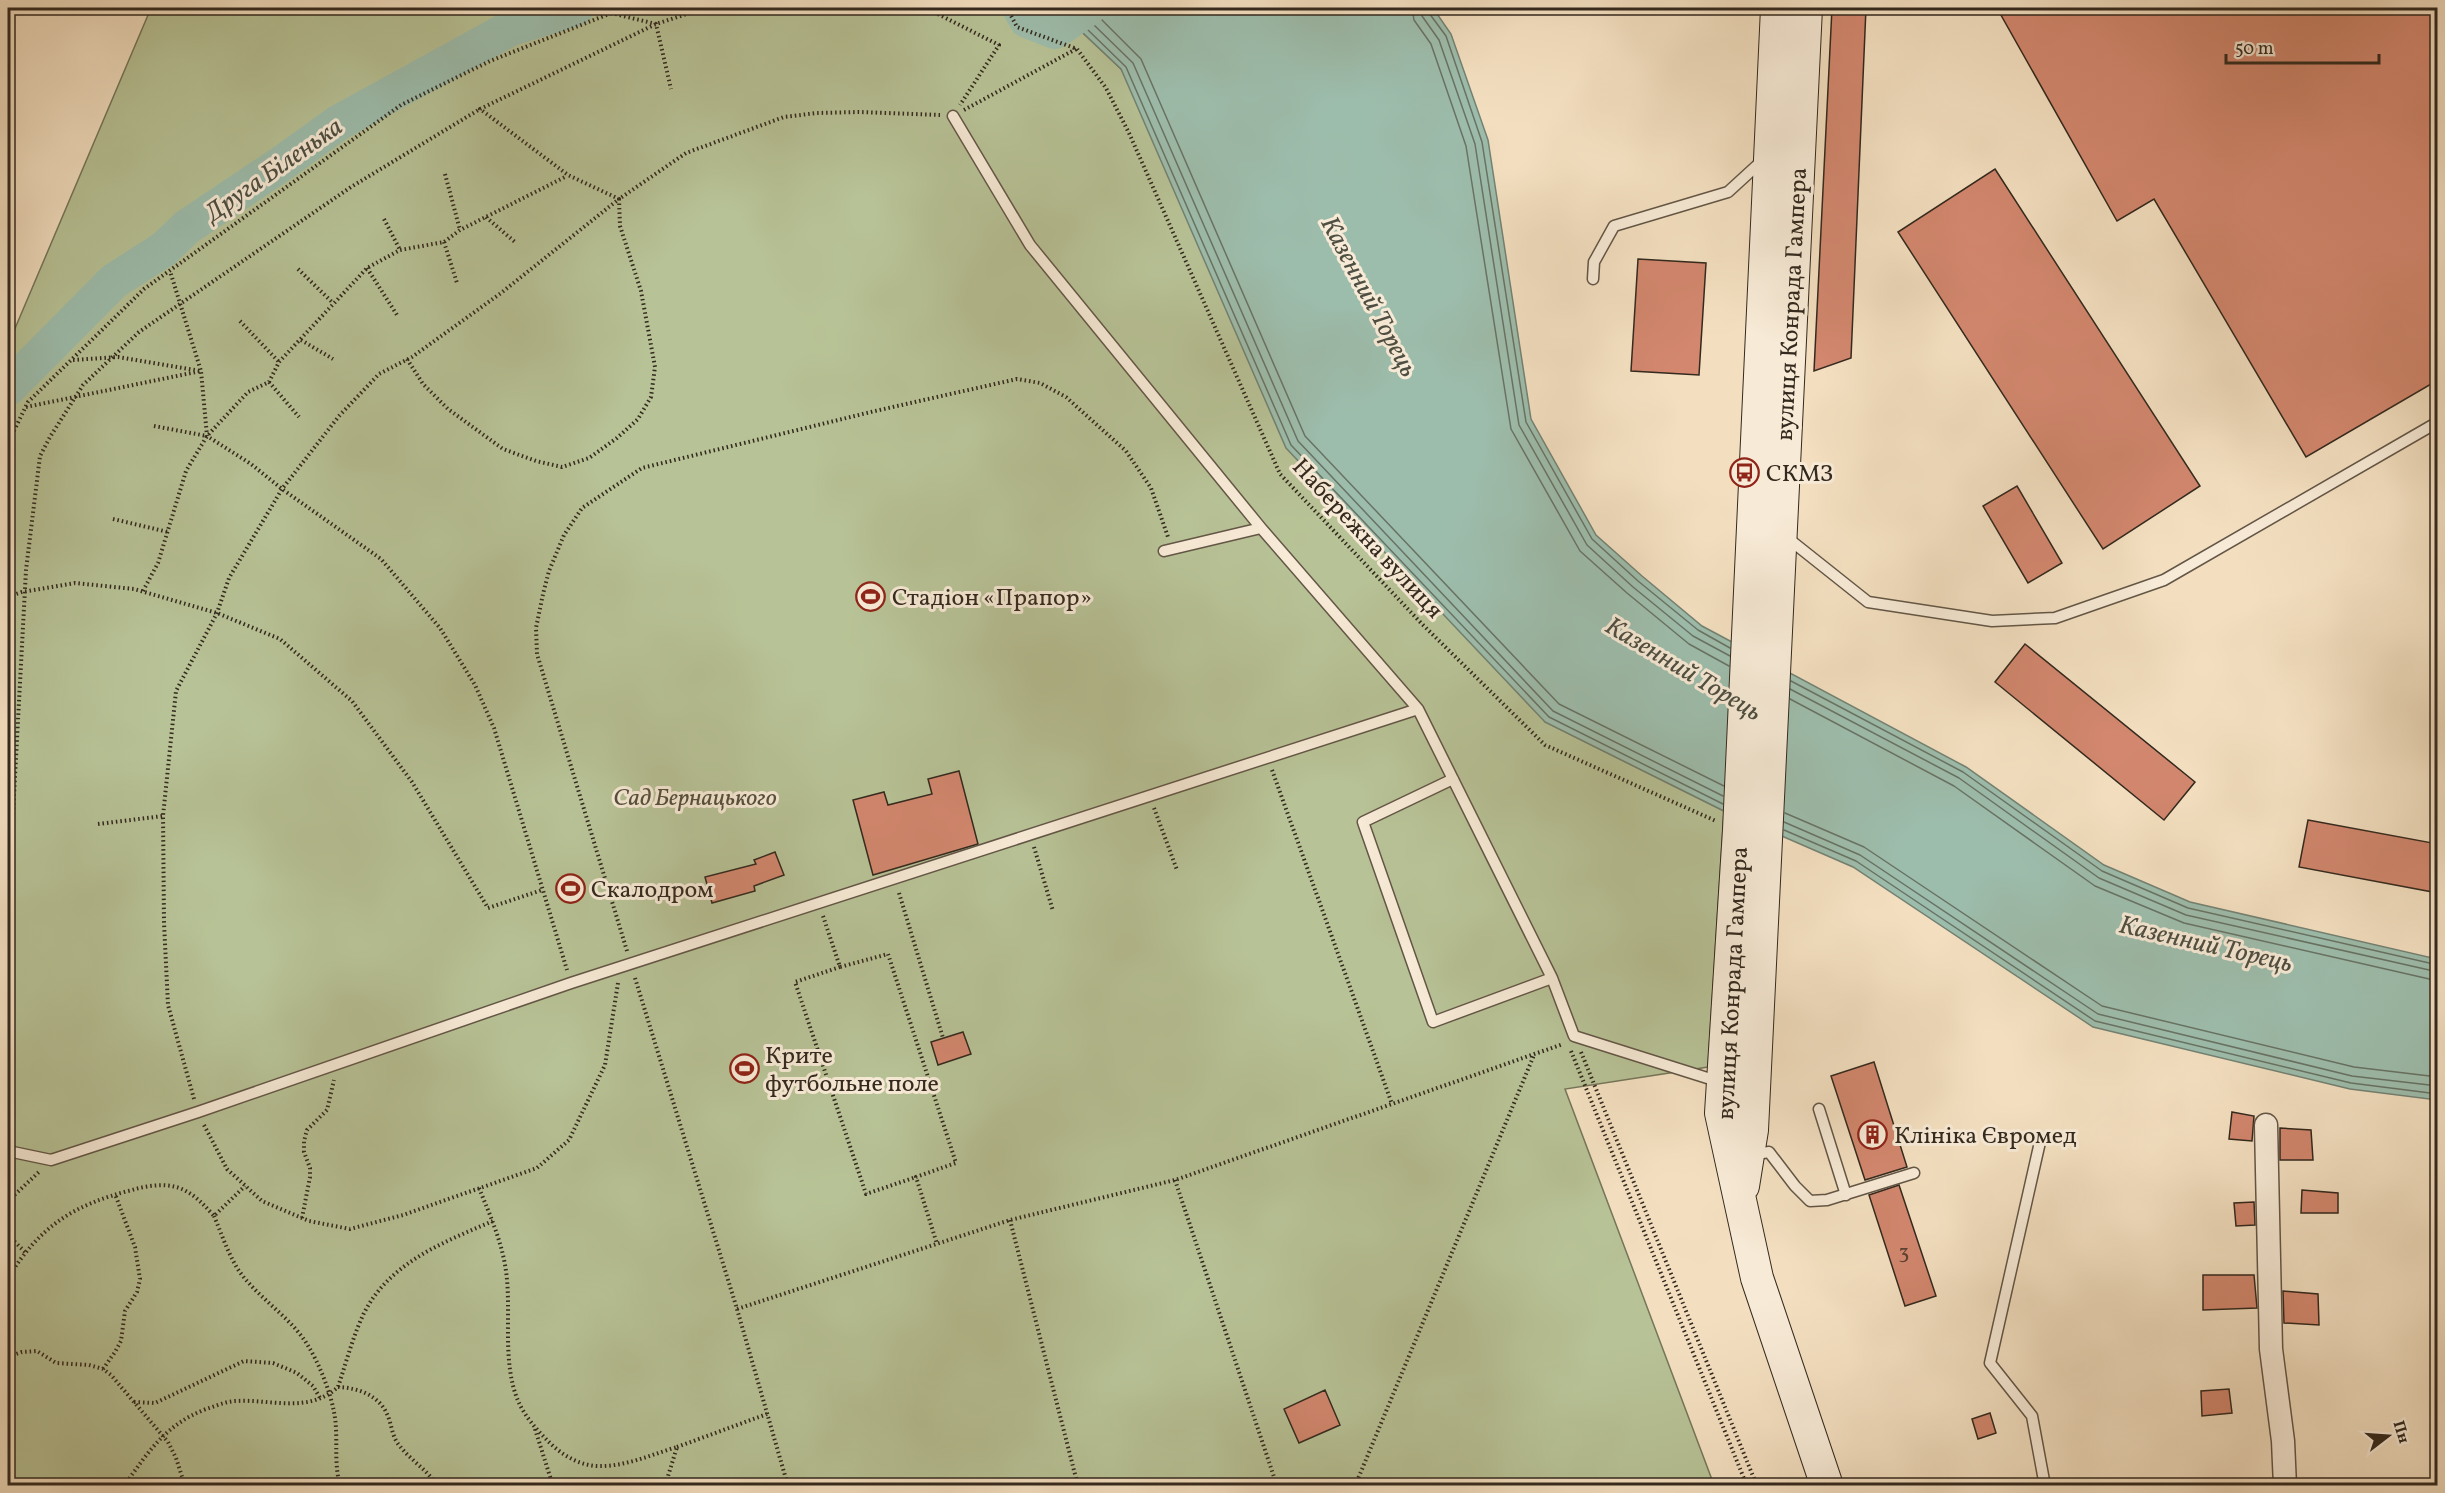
<svg xmlns="http://www.w3.org/2000/svg" width="2445" height="1493" viewBox="0 0 2445 1493" font-family="Vollkorn,serif">
	<style>
		.green { fill: #b7c296; stroke: #75765a; stroke-width: 1.5 }
		.water { fill: #9dbdac; stroke: #738273; stroke-width: 1.5 }
		.lines { fill: none; stroke-linecap: round; stroke-linejoin: round }
		.shore { stroke: #687365; stroke-width: 1.5 }
		.river { stroke: #9dbdac; stroke-width: 36 }
		.building { fill: #d2876e; stroke: #33291e; stroke-width: 1.5 }
		.service-casing { stroke: #635646; stroke-width: 13 }
		.minor-casing { stroke: #635646; stroke-width: 25 }
		.secondary-casing { stroke: #33291e; stroke-width: 34 }
		.path { stroke: #33291e; stroke-width: 4; stroke-dasharray: 1.5 3; stroke-linecap: butt }
		.service { stroke: #f7ead6; stroke-width: 10 }
		.minor { stroke: #f7ead6; stroke-width: 22 }
		.secondary { stroke: #f7ead6; stroke-width: 32 }
		.labels { text-anchor: middle; stroke-width: 6; stroke-linejoin: round; paint-order: stroke }
		.number-label { font-size: 21px; fill: #5b4032 }
		.street-label { font-size: 24px; fill: #33291e; stroke: #f7ead6 }
		.poi-label { font-size: 24px; fill: #33291e; stroke: #f7ead6; text-anchor: start }
		.park-label { font-size: 24px; font-style: italic; fill: #544f3c; stroke: #f7ead6 }
		.water-label { font-size: 26px; font-style: italic; fill: #4e4e42; stroke: #f7ead6 }
	</style>
	<rect width="100%" height="100%" fill="#f3dfc0"/>
	<filter id="stains"><feTurbulence type="fractalNoise" baseFrequency=".00333" numOctaves="4"/><feColorMatrix values="0 0 0 0 .2 0 0 0 0 .09 0 0 0 0 .02 0 0 0 .5 -.17"/></filter>
	<radialGradient id="worn" r=".72"><stop offset=".6" stop-color="#630" stop-opacity="0"/><stop offset="1" stop-color="#630" stop-opacity=".3"/></radialGradient>
	<path class="green" d="M 151,8 L 1071,8 L 1083,33 L 1121,69 L 1545,722 L 1724,811 L 1708,1067 L 1565,1089 L 1714,1485 L 8,1486 L 8,345 Z"/>
	<path class="water" d="M 1071,8 L 1433,8 L 1451,34 L 1488,140 L 1531,419 L 1596,535 L 1642,576 L 1702,626 L 1966,767 L 2104,865 L 2190,902 L 2437,959 L 2437,1100 L 2350,1089 L 2093,1027 L 1853,867 L 1724,811 L 1545,722 L 1286,448 L 1121,69 L 1083,33 Z"/>
	<g class="lines">
		<path class="shore" d="M 1078,8 L 1088,30 L 1126,67 L 1291,445 L 1549,717 L 1723,804
			M 1086,8 L 1094,25 L 1133,63 L 1298,441 L 1553,711 L 1723,796
			M 1096,8 L 1102,20 L 1141,59 L 1305,436 L 1559,704 L 1724,786
			M 1412,8 L 1414,20 L 1431,44 L 1466,146 L 1511,429 L 1580,551 L 1627,593 L 1689,644 L 1729,666
			M 1421,8 L 1422,16 L 1439,40 L 1475,144 L 1519,425 L 1587,545 L 1633,587 L 1693,636 L 1730,656
			M 1429,8 L 1429,13 L 1446,36 L 1482,142 L 1526,422 L 1592,539 L 1638,581 L 1698,630 L 1730,648
			M 1791,681 L 1963,772 L 2102,871 L 2188,908 L 2438,965
			M 1790,689 L 1959,778 L 2099,878 L 2186,915 L 2438,972
			M 1790,699 L 1954,786 L 2095,886 L 2184,923 L 2438,981
			M 1785,813 L 1864,847 L 2102,1006 L 2354,1067 L 2438,1077
			M 1784,822 L 1860,855 L 2098,1014 L 2352,1076 L 2438,1086
			M 1784,830 L 1856,861 L 2095,1021 L 2351,1083 L 2438,1094"/>
		<path class="river" d="M 1020,8 L 1027,20 L 1055,31 L 1088,8
			M 8,388 L 114,281 L 164,249 L 187,227 L 281,164 L 338,123 L 511,28 L 576,8"/>
	</g>
	<path class="building" d="M 1832,8 L 1866,8 L 1851,358 L 1814,371 Z
		M 1997,8 L 2438,8 L 2438,380 L 2306,457 L 2154,199 L 2117,221 Z
		M 1995,169 L 2200,486 L 2103,549 L 1898,232 Z
		M 1638,259 L 1706,263 L 1699,375 L 1631,371 Z
		M 2017,486 L 2062,563 L 2028,583 L 1983,506 Z
		M 2025,644 L 2195,782 L 2164,820 L 1995,682 Z
		M 959,771 L 978,844 L 873,875 L 853,800 L 884,792 L 888,805 L 932,794 L 928,779 Z
		M 2308,820 L 2438,844 L 2438,893 L 2299,867 Z
		M 775,852 L 784,875 L 754,886 L 755,891 L 712,903 L 705,877 L 756,864 L 754,860 Z
		M 963,1032 L 971,1054 L 938,1065 L 931,1042 Z
		M 1874,1062 L 1907,1167 L 1865,1180 L 1831,1076 Z
		M 2232,1112 L 2254,1116 L 2252,1141 L 2229,1139 Z
		M 2280,1128 L 2311,1130 L 2313,1160 L 2280,1160 Z
		M 1899,1185 L 1936,1296 L 1905,1306 L 1869,1195 Z
		M 2302,1190 L 2338,1193 L 2338,1213 L 2301,1213 Z
		M 2254,1202 L 2255,1225 L 2236,1226 L 2234,1203 Z
		M 2203,1275 L 2254,1275 L 2257,1308 L 2203,1310 Z
		M 2283,1291 L 2318,1294 L 2319,1325 L 2284,1323 Z
		M 2229,1389 L 2232,1413 L 2202,1416 L 2201,1391 Z
		M 1325,1390 L 1340,1425 L 1299,1443 L 1284,1409 Z
		M 1990,1413 L 1996,1433 L 1978,1439 L 1972,1419 Z"/>
	<g class="lines">
		<defs>
			<path id="service" d="M 953,116 L 1030,245 L 1261,528
				M 1593,279 L 1594,262 L 1614,226 L 1728,192 L 1763,160
				M 1785,536 L 1868,602 L 1992,621 L 2055,618 L 2164,580 L 2438,422
				M 1164,551 L 1261,528 L 1418,709 L 1552,978 L 1574,1036 L 1720,1082
				M 1453,779 L 1363,822 L 1433,1022 L 1552,978
				M 1819,1109 L 1846,1195
				M 2040,1142 L 1990,1363 L 2032,1416 L 2045,1486
				M 8,1151 L 51,1160 L 198,1112 L 571,983 L 1418,709
				M 1750,1155 L 1769,1152 L 1795,1186 L 1810,1201 L 1827,1200 L 1914,1173"/>
			<path id="minor" d="M 2266,1125 L 2271,1349 L 2283,1441 L 2285,1486"/>
			<path id="secondary" d="M 1777,8 L 1739,830 L 1721,1113 L 1757,1278 L 1827,1486
				M 1743,1186 L 1752,1130 L 1806,8"/>
		</defs>
		<use href="#service" class="service-casing"/>
		<use href="#minor" class="minor-casing"/>
		<use href="#secondary" class="secondary-casing"/>
		<path class="path" d="M 926,8 L 999,45 L 960,105
			M 1007,8 L 1017,27 L 1077,49 L 1106,88 L 1129,133 L 1280,474 L 1422,624 L 1545,745 L 1716,821
			M 611,13 L 656,24 L 671,89
			M 964,110 L 1076,49
			M 445,174 L 460,230
			M 486,217 L 516,243
			M 384,219 L 400,250
			M 444,242 L 457,283
			M 367,268 L 397,315
			M 298,269 L 333,303
			M 240,321 L 279,362
			M 301,340 L 333,359
			M 407,359 L 423,384 L 448,409 L 503,449 L 536,461 L 562,467 L 589,458 L 617,438 L 638,419 L 651,397 L 655,367 L 641,291 L 620,226 L 619,199 L 686,153 L 784,117 L 817,113 L 859,112 L 940,115
			M 73,360 L 118,357 L 201,371 L 207,436 L 251,464 L 282,489 L 381,559 L 440,628 L 475,685 L 494,728 L 567,970
			M 269,382 L 299,417
			M 26,407 L 201,371 L 170,271
			M 154,426 L 207,436
			M 8,443 L 28,402 L 144,289 L 401,105 L 490,61 L 624,8
			M 113,519 L 168,532
			M 143,591 L 158,563 L 186,471 L 207,436 L 248,392 L 269,382 L 279,362 L 367,268 L 400,250 L 444,242 L 460,230 L 567,176
			M 8,597 L 22,592 L 75,583 L 134,589 L 217,613 L 280,639 L 352,701 L 412,782 L 488,908 L 542,890
			M 1272,770 L 1392,1104
			M 1154,808 L 1177,870
			M 98,824 L 163,816
			M 1034,847 L 1053,911
			M 899,893 L 943,1038
			M 8,908 L 26,570 L 40,456 L 50,437 L 83,385 L 139,332 L 351,187 L 480,109
			M 823,916 L 840,967 L 888,954 L 956,1163 L 916,1177 L 937,1244
			M 627,951 L 537,654 L 536,628 L 543,594 L 549,571 L 564,535 L 582,508 L 642,468 L 875,411 L 1017,379 L 1040,383 L 1066,397 L 1126,451 L 1151,488 L 1168,537
			M 840,967 L 795,982 L 866,1194 L 916,1177
			M 635,978 L 737,1309 L 1010,1220 L 1175,1180 L 1563,1044
			M 1571,1051 L 1747,1486
			M 1581,1052 L 1757,1486
			M 194,1099 L 168,1005 L 164,923 L 163,816 L 176,691 L 217,613 L 229,578 L 282,489 L 339,416 L 379,374 L 412,357 L 501,293 L 619,199 L 568,175 L 480,109 L 656,24 L 705,8
			M 204,1125 L 227,1169 L 262,1201 L 309,1221 L 350,1229 L 403,1215 L 537,1168 L 569,1140 L 605,1065 L 618,983
			M 1175,1180 L 1277,1486
			M 479,1188 C 490,1215 502,1242 506,1271 C 512,1313 501,1363 519,1403 C 525,1416 536,1429 546,1439 C 559,1453 577,1465 597,1466 C 625,1467 650,1455 677,1447 L 665,1486
			M 8,1201 L 40,1171
			M 214,1216 C 223,1237 231,1264 247,1281 C 266,1303 292,1320 307,1344 C 319,1363 330,1391 334,1412 C 339,1437 333,1459 340,1486
			M 302,1218 L 310,1177 L 310,1168 L 304,1152 L 304,1141 L 307,1130 L 327,1110 L 334,1080
			M 1010,1220 L 1078,1486
			M 8,1235 L 25,1252
			M 8,1278 C 40,1226 73,1205 132,1190 C 149,1185 170,1182 186,1191 C 197,1197 205,1206 214,1216 L 245,1186
			M 737,1309 L 788,1486
			M 8,1357 L 22,1352 L 37,1351 L 56,1363 L 89,1365 L 103,1369 L 111,1375 L 168,1442 L 176,1458 L 185,1486
			M 103,1369 L 115,1352 L 121,1341 L 125,1311 L 137,1292 L 140,1279 L 135,1247 L 115,1194
			M 338,1387 C 361,1388 382,1397 389,1419 C 392,1428 393,1438 399,1445 C 410,1460 427,1469 437,1486
			M 134,1402 L 155,1403 L 244,1361 L 273,1363 L 297,1373 L 313,1386 L 320,1398
			M 535,1429 L 553,1486
			M 677,1447 L 767,1414
			M 124,1486 C 149,1451 165,1425 206,1409 C 216,1406 226,1401 237,1401 C 271,1399 308,1414 338,1387 C 346,1363 353,1336 364,1313 C 390,1262 444,1242 493,1221
			M 1355,1486 L 1534,1055"/>
		<use href="#service" class="service"/>
		<use href="#minor" class="minor"/>
		<use href="#secondary" class="secondary"/>
	</g>
	<defs>
		<symbol id="bus-ring" viewBox="-11 -11 22 22"><circle r="9.5" fill="#f7ead6" stroke="#8f2418" stroke-width="1.5"/><path d="M-5-6H5V4H4V6H2V4H-2V6H-4V4H-5ZM-3.5-4V0h7V-4ZM-3.5 1.2v1.5H-2V1.2ZM2 1.2v1.5H3.5V1.2Z" fill="#8f2418"/></symbol>
		<symbol id="stadium-ring" viewBox="-11 -11 22 22"><circle r="9.5" fill="#f7ead6" stroke="#8f2418" stroke-width="1.5"/><path d="M0-5a6.5 5 0 1 0 0 10a6.5 5 0 1 0 0-10ZM-3.5-1.8h7v3.6h-7Z" fill="#8f2418"/></symbol>
		<symbol id="building-ring" viewBox="-11 -11 22 22"><circle r="9.5" fill="#f7ead6" stroke="#8f2418" stroke-width="1.5"/><path d="M-4-6H4V6H1V3H-1V6H-4ZM-2.5-4.3h1.7v1.8h-1.7ZM.8-4.3h1.7v1.8H.8ZM-2.5-1h1.7V.8h-1.7ZM.8-1h1.7V.8H.8Z" fill="#8f2418"/></symbol>
	</defs>
	<g fill-rule="evenodd">
		<use href="#bus-ring" x="1728" y="456" width="33" height="33"/>
		<use href="#stadium-ring" x="854" y="580" width="33" height="33"/>
		<use href="#stadium-ring" x="554" y="872" width="33" height="33"/>
		<use href="#stadium-ring" x="728" y="1052" width="33" height="33"/>
		<use href="#building-ring" x="1856" y="1118" width="33" height="33"/>
	</g>
	<g class="labels">
		<g class="number-label">
			<text x="1904" y="1258">3</text>
		</g>
		<g class="street-label">
			<text transform="translate(1791 304) rotate(-87)" y="8">вулиця Конрада Гампера</text>
			<text transform="translate(1368 538) rotate(47)" y="8">Набережна вулиця</text>
			<text transform="translate(1732 983) rotate(-87)" y="8">вулиця Конрада Гампера</text>
		</g>
		<g class="poi-label">
			<text x="1766" y="481">СКМЗ</text>
			<text x="892" y="605">Стадіон «Прапор»</text>
			<text x="591" y="897">Скалодром</text>
			<text x="765" y="1063">Крите<tspan x="765" dy="28">футбольне поле</tspan></text>
			<text x="1894" y="1143">Клініка Євромед</text>
		</g>
		<g class="park-label">
			<text x="695" y="805">Сад Бернацького</text>
		</g>
		<g class="water-label">
			<text transform="translate(273 169) rotate(-35)" y="9">Друга Біленька</text>
			<text transform="translate(1370 296) rotate(62)" y="9">Казенний Торець</text>
			<text transform="translate(1684 668) rotate(31)" y="9">Казенний Торець</text>
			<text transform="translate(2206 943) rotate(13)" y="9">Казенний Торець</text>
		</g>
	</g>
	<rect width="2445" height="1493" fill="none" stroke="#f3dfc0" stroke-width="30"/>
	<rect x="9" y="9" width="2427" height="1475" fill="none" stroke="#33291e" stroke-width="3"/>
	<rect x="15" y="15" width="2415" height="1463" fill="none" stroke="#33291e" stroke-width="1.5"/>
	<g transform="translate(2388 1436) rotate(73)" stroke="#f7ead6" stroke-width="4.5" paint-order="stroke">
	<path d="M0-4.5L10 22L0 15L-10 22Z" fill="#33291e"/>
	<text y="-9" font-size="16" font-weight="bold" text-anchor="middle" fill="#33291e">Пн</text>
	</g>
	<path d="M2226 54v9h153v-9" fill="none" stroke="#33291e" stroke-width="3"/>
	<text x="2235" y="54" font-size="18" fill="#33291e" stroke="#f7ead6" stroke-width="4.5" paint-order="stroke">50 m</text>
	<rect width="100%" height="100%" filter="url(#stains)"/>
	<rect width="100%" height="100%" fill="url(#worn)"/>
</svg>
